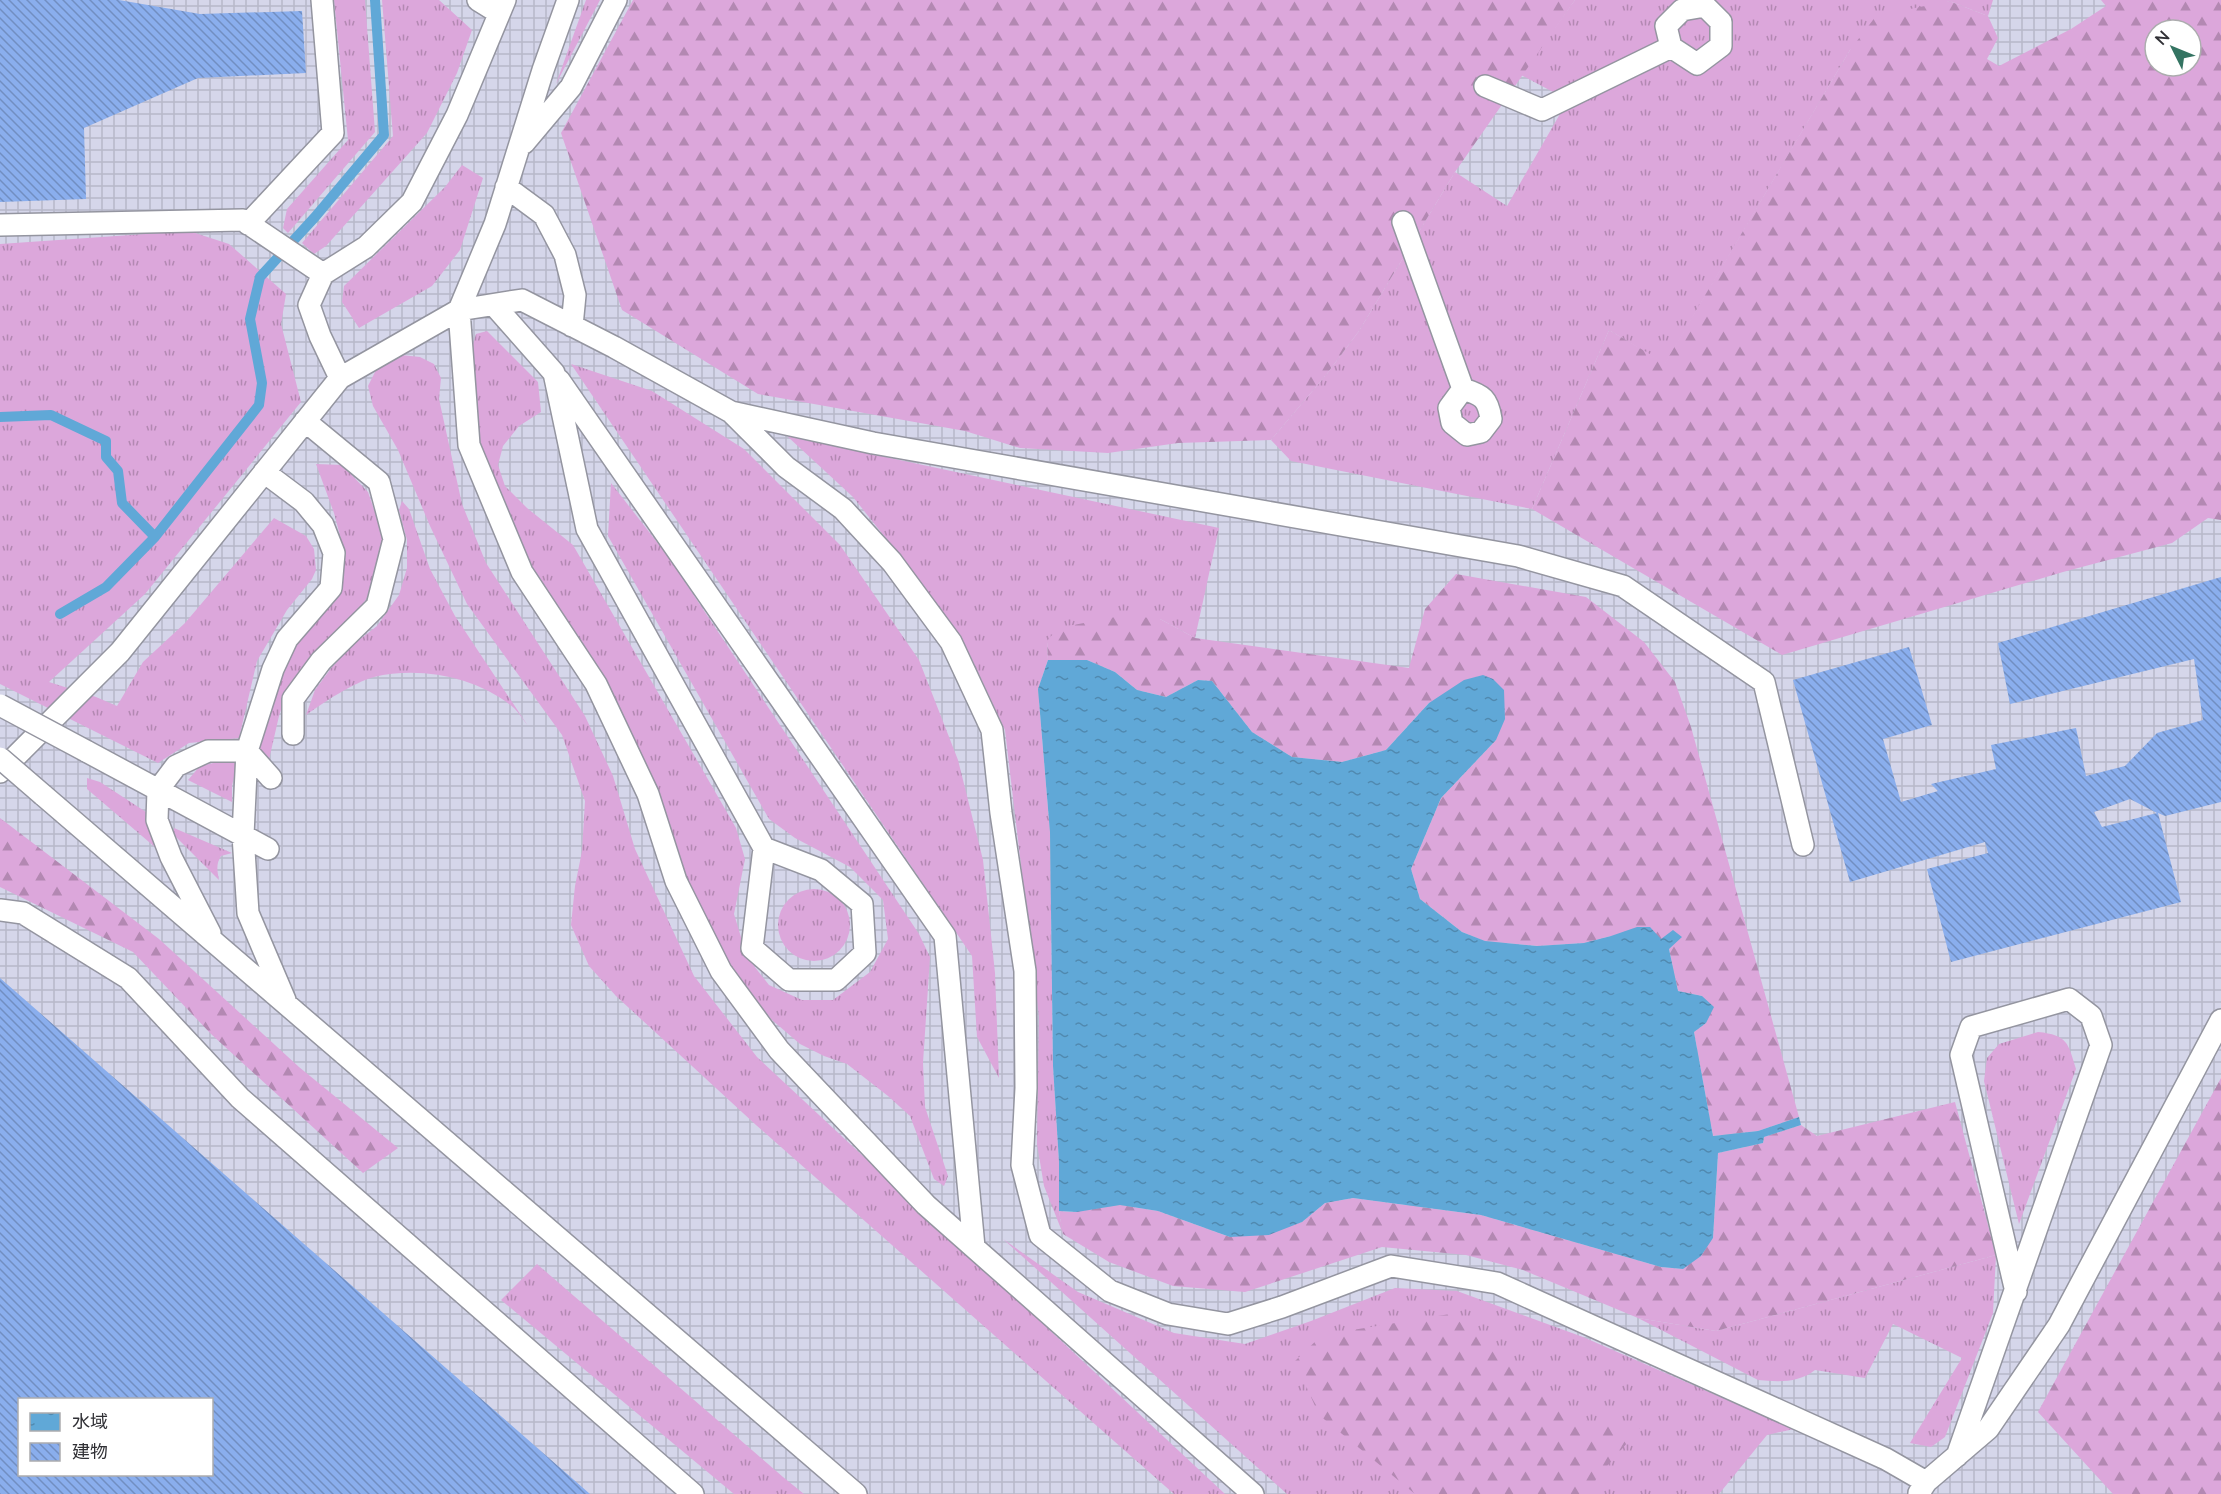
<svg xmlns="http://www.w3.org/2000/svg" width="2221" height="1494" viewBox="0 0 2221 1494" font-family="Lato,'Noto Sans JP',sans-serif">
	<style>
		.industrial { fill: url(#industrial-grid); fill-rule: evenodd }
		.grass { fill: url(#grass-tufts) }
		.forest { fill: url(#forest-firs); fill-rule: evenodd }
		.water { fill: url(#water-ripples) }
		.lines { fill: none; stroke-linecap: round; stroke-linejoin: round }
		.stream { stroke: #60a8d7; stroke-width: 10 }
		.building { fill: url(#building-back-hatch); fill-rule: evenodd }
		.service-casing { stroke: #9495a0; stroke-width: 24 }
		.service { stroke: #fff; stroke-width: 21 }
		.service-bridge-casing { stroke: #9495a0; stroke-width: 24; stroke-linecap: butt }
		.service-bridge { stroke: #fff; stroke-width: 21 }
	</style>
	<defs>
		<pattern id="industrial-grid" width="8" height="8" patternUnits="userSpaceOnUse" patternTransform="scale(1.5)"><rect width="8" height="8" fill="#d5d6ea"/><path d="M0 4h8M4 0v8" fill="none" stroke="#b7b8c9"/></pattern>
		<pattern id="grass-tufts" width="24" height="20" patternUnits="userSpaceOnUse" patternTransform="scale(1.5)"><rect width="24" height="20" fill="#dca7db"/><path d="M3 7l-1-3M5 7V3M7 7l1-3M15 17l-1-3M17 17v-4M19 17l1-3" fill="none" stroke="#b388b2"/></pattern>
		<pattern id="forest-firs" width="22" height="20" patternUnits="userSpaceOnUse" patternTransform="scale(1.5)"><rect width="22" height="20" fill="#dca7db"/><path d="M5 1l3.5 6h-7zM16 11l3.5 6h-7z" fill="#b388b2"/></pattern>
		<pattern id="water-ripples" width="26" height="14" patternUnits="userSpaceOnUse" patternTransform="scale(1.5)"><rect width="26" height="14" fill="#60a8d7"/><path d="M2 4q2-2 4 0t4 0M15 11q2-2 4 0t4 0" fill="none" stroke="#5089af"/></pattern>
		<pattern id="building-back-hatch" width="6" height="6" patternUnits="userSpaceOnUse" patternTransform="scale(1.5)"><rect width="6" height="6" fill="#8aaeed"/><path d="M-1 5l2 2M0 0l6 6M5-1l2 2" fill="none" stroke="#718ec1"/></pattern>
	</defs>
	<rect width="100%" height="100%" fill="#e2e3ef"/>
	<path class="industrial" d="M 0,0 L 2221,0 L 2221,1494 L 0,1494 ZM 2155,30 L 2191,30 L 2191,66 L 2155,66 ZM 20,1400 L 212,1400 L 212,1474 L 20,1474 Z"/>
	<path class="grass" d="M 334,0 L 365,0 L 375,132 L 288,233 L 283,228 L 287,209 L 348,140 Z
		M 382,0 L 439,0 L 472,30 L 457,73 L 427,133 L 326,246 L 314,254 L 302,243 L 393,136 Z
		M 586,0 L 600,0 L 556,84 Z
		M 1575,0 L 1993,0 L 1988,16 L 1949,1 L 1850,50 L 1665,364 L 1609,330 L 1532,509 L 1291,461 L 1271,440 L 1326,375 L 1359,331 L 1455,172 L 1507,206 L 1568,100 L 1521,75 Z
		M 462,165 L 483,178 L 460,250 L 432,286 L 359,328 L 342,302 L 344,286 L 445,187 Z
		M 189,231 L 229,244 L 286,294 L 281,324 L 301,402 L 145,594 L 49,682 L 96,697 L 117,706 L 143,662 L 185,623 L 274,518 L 306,536 L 314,549 L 316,570 L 312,579 L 287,610 L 257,661 L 239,738 L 189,743 L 158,763 L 0,684 L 0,244 Z
		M 487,331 L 538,382 L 541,412 L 519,426 L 503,446 L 498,465 L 505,486 L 527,508 L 573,545 L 736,828 L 745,859 L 734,914 L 747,957 L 769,985 L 802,1000 L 833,1000 L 870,972 L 888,939 L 883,900 L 850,867 L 795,838 L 769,819 L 608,536 L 611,483 L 667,555 L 919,934 L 930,957 L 923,1063 L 925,1107 L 948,1176 L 944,1186 L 934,1179 L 910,1116 L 888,1096 L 847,1064 L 824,1056 L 800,1044 L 772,1020 L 726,964 L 528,568 L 478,447 L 470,355 L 476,334 Z
		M 401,355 L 420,357 L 434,364 L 441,378 L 439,399 L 462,504 L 486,563 L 585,716 L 613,776 L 635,849 L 694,976 L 757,1057 L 1225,1494 L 1174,1494 L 756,1125 L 616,996 L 589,966 L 571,925 L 575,886 L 582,851 L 585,801 L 562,735 L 467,604 L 430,526 L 398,450 L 373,406 L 368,386 L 376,370 Z
		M 571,364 L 652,391 L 744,449 L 840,545 L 919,660 L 958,760 L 983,860 L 995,973 L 999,1078 L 977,1037 L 972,956 Z
		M 787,436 L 1219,528 L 1195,638 L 1160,619 L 1047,642 L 1048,660 L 1038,689 L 1050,832 L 1053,1066 L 1059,1162 L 1059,1211 L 1063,1234 L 1044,1186 L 1037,1144 L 1039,1017 L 1005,730 L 969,653 L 904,561 L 853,497 Z
		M 316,464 L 342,465 L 368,492 L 384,539 L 377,581 L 363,604 L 309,658 L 288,687 L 279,716 L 268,764 L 255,751 L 295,637 L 337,591 L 345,554 L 334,513 Z
		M 402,501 L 409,509 L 430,569 L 455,616 L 528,726 C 524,721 519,713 514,708 C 477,677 421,666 374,677 C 353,683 324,702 306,715 L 315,690 L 332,667 L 355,643 L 377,626 L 399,595 L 407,568 L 407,540 L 399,510 Z
		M 218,762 L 237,762 L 232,786 L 232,802 L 188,780 L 200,766 Z
		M 87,778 L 100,782 L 149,814 L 148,824 L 156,848 L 87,789 Z
		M 174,828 L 232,853 L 221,856 C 216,864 217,870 219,880 L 174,835 Z
		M778 925a36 36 0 1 1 72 0a36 36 0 1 1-72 0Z
		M 2038,1032 C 2068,1035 2068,1043 2076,1069 L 2019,1224 L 1984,1081 L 1987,1058 L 1999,1044 Z
		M 1003,1239 L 1078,1292 L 1174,1333 L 1245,1344 L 1311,1321 L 1395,1288 L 1457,1291 L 1583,1337 L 1794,1429 L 1767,1435 L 1719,1494 L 1287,1494 Z
		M 1996,1255 L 1993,1313 L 1945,1437 L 1931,1447 L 1910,1443 L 1962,1358 L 1893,1324 L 1865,1378 L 1815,1370 C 1799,1383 1778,1382 1758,1380 L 1638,1318 L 1716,1331 Z
		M 537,1264 L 783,1477 L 804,1494 L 734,1494 L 501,1300 Z"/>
	<path class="forest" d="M 633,0 L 1575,0 L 1455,172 L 1359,331 L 1326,375 L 1271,440 L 1178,443 L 1108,453 L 1020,448 L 965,431 L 758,394 L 622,310 L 561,133 Z
		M 2101,0 L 2221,0 L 2221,520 L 2208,518 L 2172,543 L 2063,572 L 1782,655 L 1532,509 L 1609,330 L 1665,363 L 1850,50 L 1876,16 L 1949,1 L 1988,16 L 1998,38 L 1987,59 L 1999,66 L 2071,29 L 2106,6 ZM 2155,30 L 2191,30 L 2191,66 L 2155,66 Z
		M 1456,574 L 1586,597 L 1644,642 L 1675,682 L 1691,727 L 1799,1117 L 1758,1131 L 1713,1136 L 1694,1032 L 1706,1023 L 1702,996 L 1678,991 L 1669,949 L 1661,939 L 1611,936 L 1584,943 L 1538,946 L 1484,941 L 1462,932 L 1420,899 L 1411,869 L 1441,798 L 1496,740 L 1429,703 L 1386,750 L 1342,762 L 1292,757 L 1252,732 L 1212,681 L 1198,680 L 1166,697 L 1137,690 L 1115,672 L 1087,660 L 1048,660 L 1047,641 L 1058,628 L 1125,615 L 1160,619 L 1195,638 L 1409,668 L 1425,609 Z
		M 0,818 L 159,939 L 299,1067 L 398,1148 L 363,1173 L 211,1034 L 133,952 L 0,887 Z
		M 2221,1078 L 2221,1494 L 2113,1494 L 2038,1412 Z
		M 1955,1102 L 1996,1255 L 1716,1331 L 1638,1318 L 1523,1270 L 1466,1255 L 1382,1247 L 1245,1292 L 1173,1286 L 1109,1262 L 1063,1234 L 1059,1211 L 1072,1212 L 1120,1205 L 1158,1211 L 1230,1237 L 1302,1222 L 1325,1203 L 1353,1198 L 1481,1215 L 1661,1267 L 1683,1269 L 1713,1238 L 1718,1153 L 1763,1143 L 1764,1137 L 1801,1125 L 1817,1136 Z
		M 1450,1314 L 1592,1425 L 1640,1428 L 1583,1494 L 1415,1494 L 1319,1415 L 1295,1361 L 1322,1335 Z"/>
	<path class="water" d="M 1048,660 L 1087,660 L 1115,672 L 1137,690 L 1166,697 L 1198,680 L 1212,681 L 1252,732 L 1292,757 L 1342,762 L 1386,750 L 1429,703 L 1464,680 L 1483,675 L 1493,679 L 1504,690 L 1505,719 L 1496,740 L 1441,798 L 1411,869 L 1420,899 L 1462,932 L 1485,941 L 1537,946 L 1584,943 L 1611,936 L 1637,927 L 1650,927 L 1661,939 L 1673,930 L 1682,937 L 1669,949 L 1678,991 L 1702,996 L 1714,1007 L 1706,1023 L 1694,1032 L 1713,1136 L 1758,1131 L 1799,1117 L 1801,1125 L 1764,1137 L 1763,1143 L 1718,1153 L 1713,1238 L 1701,1256 L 1683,1269 L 1661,1267 L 1481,1215 L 1353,1198 L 1325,1203 L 1302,1222 L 1269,1235 L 1230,1237 L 1158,1211 L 1120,1205 L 1077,1212 L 1059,1211 L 1059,1162 L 1053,1066 L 1050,832 L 1038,689 Z"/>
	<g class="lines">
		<path class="stream" d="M 0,417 L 51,415 L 106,441 L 106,457 L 118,471 L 122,503 L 155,537
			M 60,614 L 106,587 L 155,537 L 259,405 L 262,383 L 250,319 L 260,277 L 315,217 L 384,135 L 375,0"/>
	</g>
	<path class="building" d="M 0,0 L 119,0 L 200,14 L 302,11 L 306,73 L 198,78 L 84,128 L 86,199 L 0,202 Z
		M 2221,577 L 2221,802 L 2165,816 L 2158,813 L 2181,902 L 1951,962 L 1927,869 L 1988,853 L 1985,842 L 1850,882 L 1793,680 L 1909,647 L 1932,725 L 1883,739 L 1901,802 L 1938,791 L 1931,784 L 1996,769 L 1991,745 L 2076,728 L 2086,776 L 2125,766 L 2157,733 L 2203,720 L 2194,659 L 2010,704 L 1998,643 ZM 2130,799 L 2157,813 L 2102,827 L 2094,812 Z
		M 0,978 L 590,1494 L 0,1494 ZM 20,1400 L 212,1400 L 212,1474 L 20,1474 Z"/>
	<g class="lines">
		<defs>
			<path id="service" d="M 478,0 L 499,13
				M 1485,86 L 1542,110 L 1671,47 L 1666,26 L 1682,10 L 1705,6 L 1721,22 L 1721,46 L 1697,64 L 1671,47
				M 524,143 L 571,87 L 616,0
				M 506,187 L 544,215 L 565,255 L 575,295 L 572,326
				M 1403,222 L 1463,389 C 1483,395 1488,399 1491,419 L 1481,432 L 1467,435 L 1452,423 L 1449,408 L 1463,389
				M 248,224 L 333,133 L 322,0
				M 0,225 L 243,220 L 323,274
				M 494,305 L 554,373 L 587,529 L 764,848 L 821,870 L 862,904 L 865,953 L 836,980 L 789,980 L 752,948 L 764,848
				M 459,310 L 522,300 L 614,347 L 731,412 L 873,443 L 1518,556 L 1623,586 L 1764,682 L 1803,845
				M 459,310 L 495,224 L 543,70 L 568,0
				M 340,378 L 320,336 L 309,305 L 323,274 L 366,247 L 412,202 L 457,115 L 505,0
				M 559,380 L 945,936 L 974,1247
				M 731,412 L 786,467 L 843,509 L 892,562 L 951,642 L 992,730 L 1001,813 L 1025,971 L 1026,1088 L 1022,1165 L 1040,1235 L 1110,1291 L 1168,1314 L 1228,1324 L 1282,1307 L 1391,1266 L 1497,1283 L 1886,1459 L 1926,1482
				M 264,472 L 304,502 L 323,525 L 334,553 L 331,588 L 287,639 L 273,669 L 247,751 L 243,835 L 248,913 L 285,1000
				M 293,734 L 293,699 L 321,661 L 377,606 L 394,539 L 379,482 L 305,421
				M 86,751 L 268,849
				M 0,772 L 120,652 L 340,378 L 459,310 L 469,445 L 522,572 L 596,684 L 648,794 L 676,881 L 721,971 L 779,1050 L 926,1205 L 1253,1494
				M 43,795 L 856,1494
				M 0,910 L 23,913 L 128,978 L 240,1098 L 693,1494
				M 210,933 L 171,857 L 157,820 L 158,790 L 176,766 L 208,751 L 247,751 L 271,778
				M 1957,1456 C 2006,1319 2054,1182 2101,1045 L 2091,1016 L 2069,999 L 1971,1027 L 1961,1055 L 2016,1292
				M 1919,1493 L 1926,1482 L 1988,1429 L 2059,1325 L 2221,1020"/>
		</defs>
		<use href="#service" class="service-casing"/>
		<use href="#service" class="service"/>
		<defs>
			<path id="service-bridge" d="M 0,705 L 86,751
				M 0,758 L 43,795"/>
		</defs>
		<use href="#service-bridge" class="service-bridge-casing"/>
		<use href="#service-bridge" class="service-bridge"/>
	</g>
	<rect x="18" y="1398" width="195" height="78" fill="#ffffff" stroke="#acacae" stroke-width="1.5"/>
	<rect x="30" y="1413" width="30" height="18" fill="url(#water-ripples)" stroke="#acacae" stroke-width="1.5"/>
	<text x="72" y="1428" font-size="18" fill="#303035">水域</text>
	<rect x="30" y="1443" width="30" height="18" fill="url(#building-back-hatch)" stroke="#acacae" stroke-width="1.5"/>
	<text x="72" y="1458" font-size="18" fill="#303035">建物</text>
	<g transform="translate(2173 48) rotate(313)"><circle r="28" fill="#ffffff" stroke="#acacae" stroke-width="1.5"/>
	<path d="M0-4.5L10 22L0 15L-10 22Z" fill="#347462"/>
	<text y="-9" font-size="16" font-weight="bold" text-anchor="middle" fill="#303035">N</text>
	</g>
</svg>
